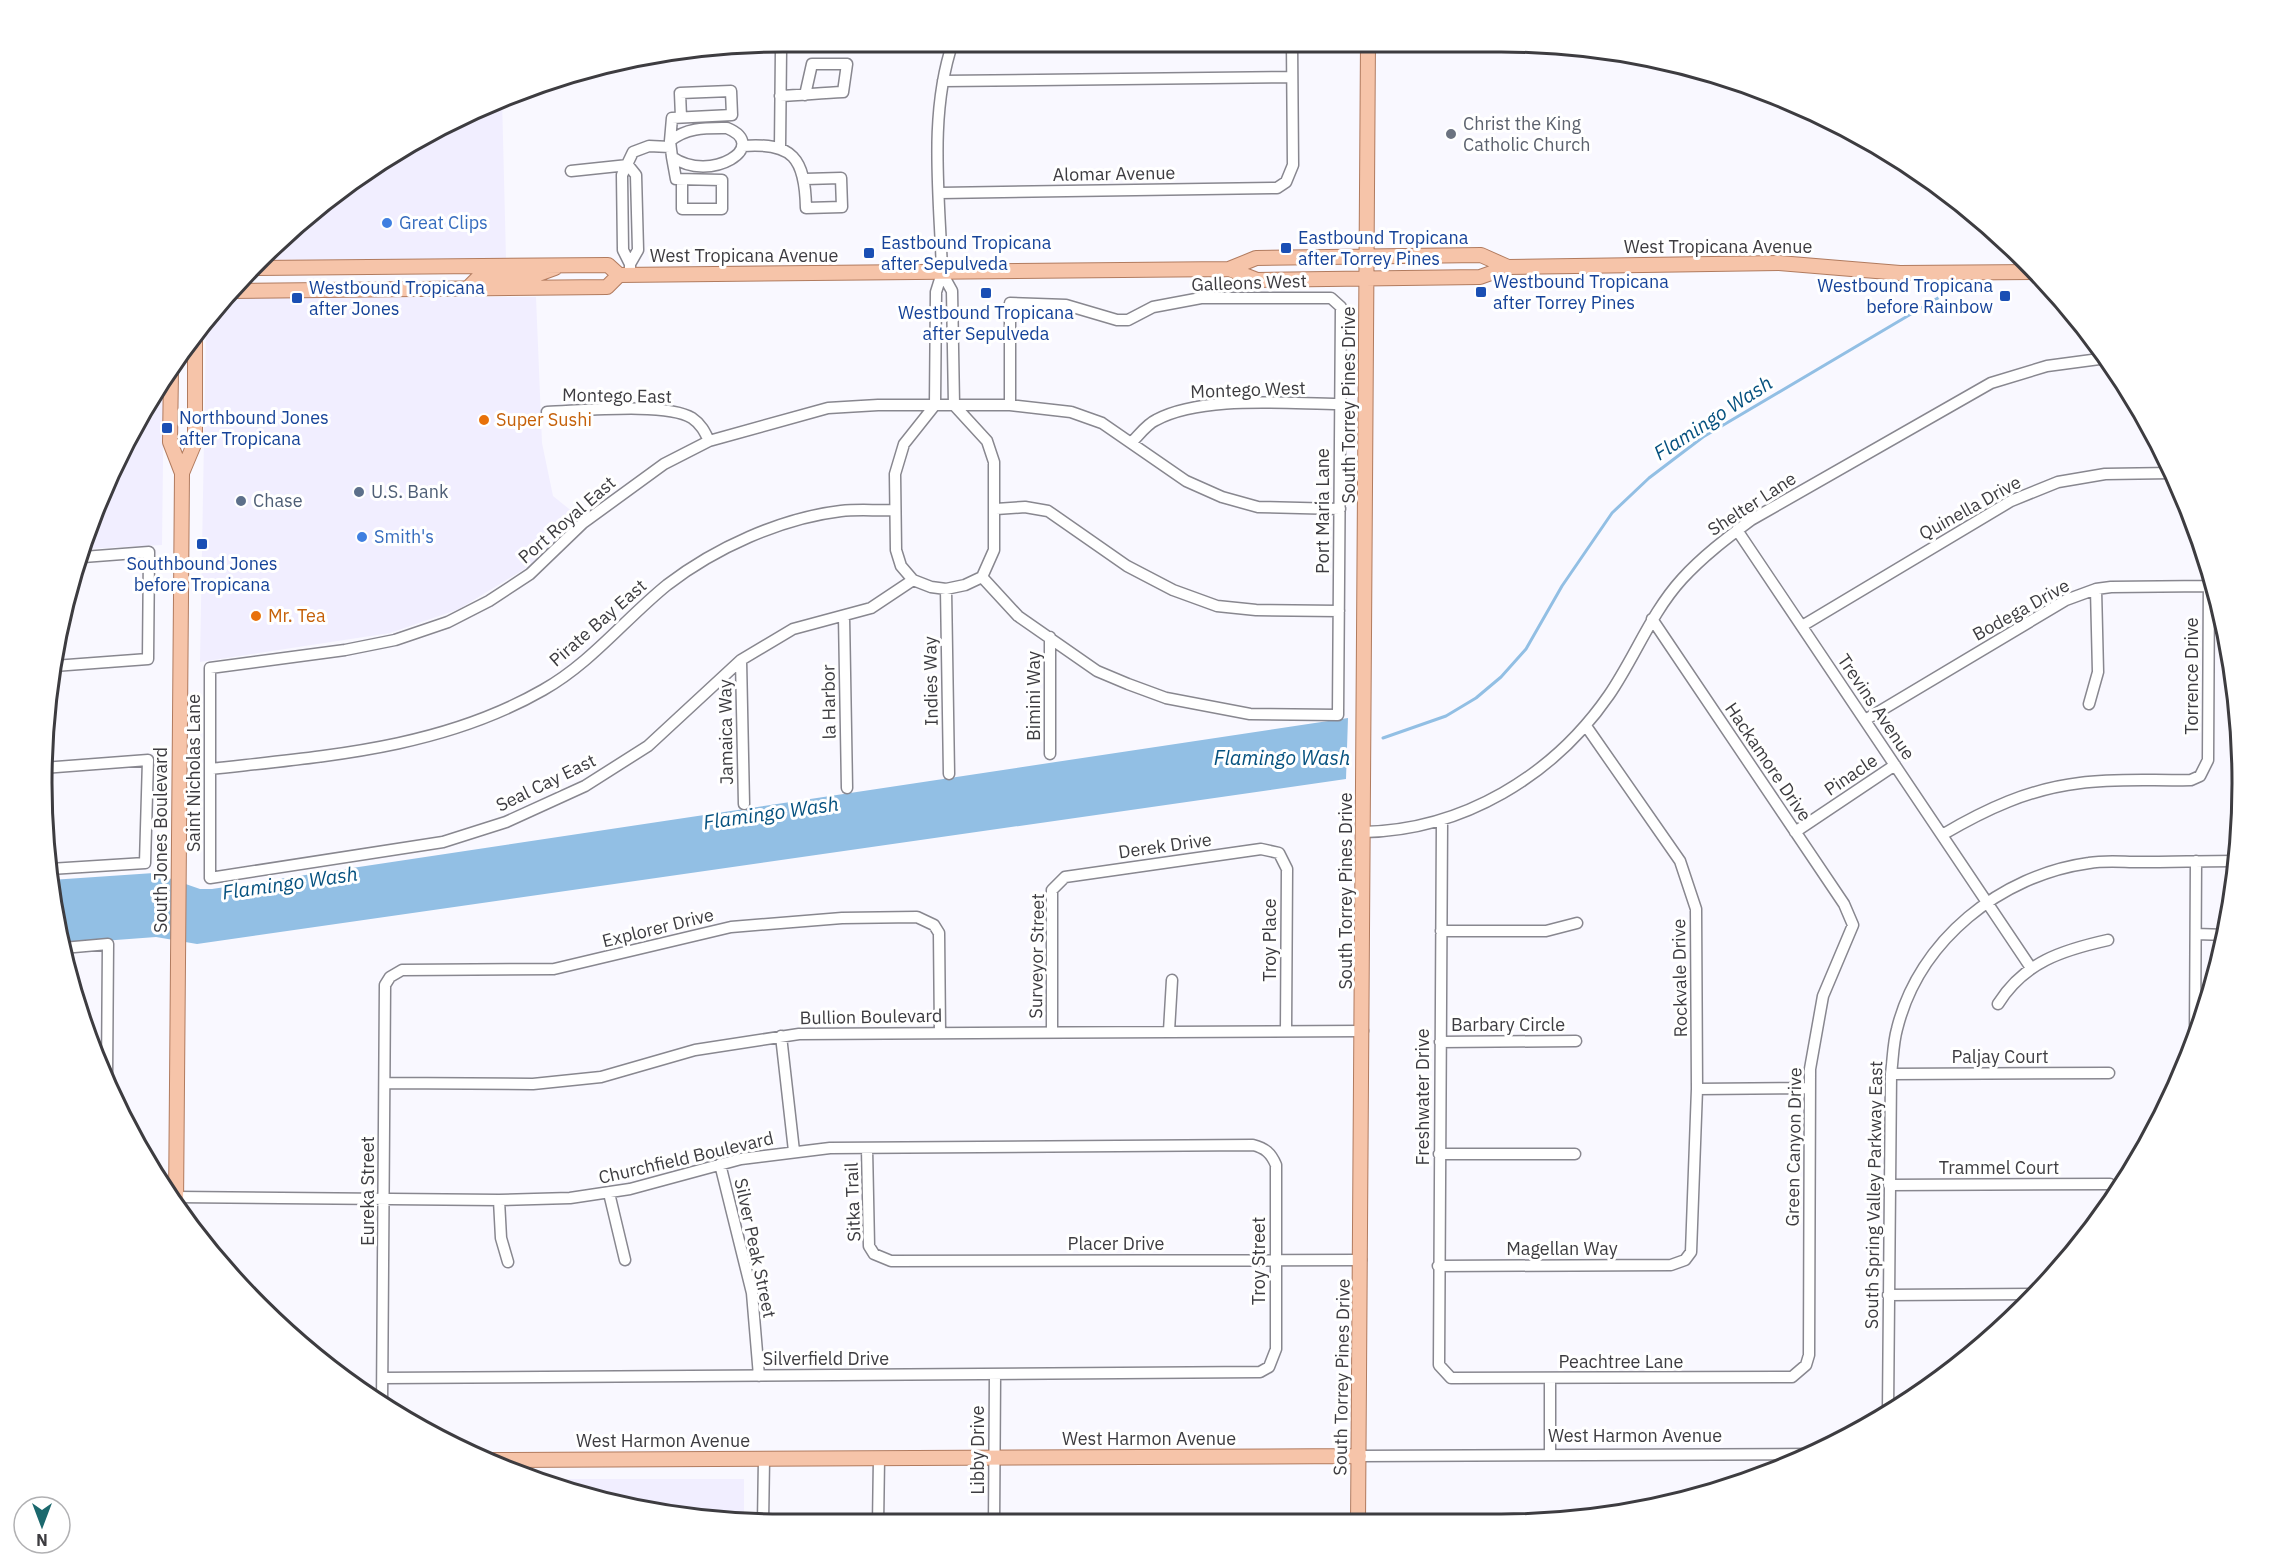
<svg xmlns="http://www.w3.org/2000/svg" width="2285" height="1567" viewBox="0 0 2285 1567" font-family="'IBM Plex Sans',sans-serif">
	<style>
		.built { fill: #f1eeff }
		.water { fill: #92bfe4 }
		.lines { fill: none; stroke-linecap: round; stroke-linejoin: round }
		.stream { stroke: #92bfe4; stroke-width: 3 }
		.minor-casing { stroke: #88878f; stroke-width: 13 }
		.major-casing { stroke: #b17b5f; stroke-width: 16 }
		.minor { stroke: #fff; stroke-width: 10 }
		.major { stroke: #f6c4a9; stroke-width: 14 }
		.worship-dot { fill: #6b7280; stroke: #fff; stroke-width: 2 }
		.shop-dot { fill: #3f7fe0; stroke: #fff; stroke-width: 2 }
		.transit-dot { fill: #1a4fb4; stroke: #fff; stroke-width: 2 }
		.food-dot { fill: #e8710a; stroke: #fff; stroke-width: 2 }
		.service-dot { fill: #5c6f8a; stroke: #fff; stroke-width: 2 }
		.labels { text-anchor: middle; stroke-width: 6; stroke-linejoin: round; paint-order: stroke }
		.worship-label { font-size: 18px; fill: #5b616d; stroke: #fff; text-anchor: start }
		.street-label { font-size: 18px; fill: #3d3c40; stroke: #fff }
		.shop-label { font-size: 18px; fill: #366cbe; stroke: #fff; text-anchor: start }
		.transit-label { font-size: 18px; fill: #164399; stroke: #fff; text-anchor: start }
		.food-label { font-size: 18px; fill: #c56008; stroke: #fff; text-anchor: start }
		.service-label { font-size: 18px; fill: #4e5e75; stroke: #fff; text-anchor: start }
		.water-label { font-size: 20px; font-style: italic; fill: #05517f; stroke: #fff }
		.rim { fill: none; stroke: #3d3c40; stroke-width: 3 }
	</style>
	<rect width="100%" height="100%" fill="#f9f8ff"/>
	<path class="built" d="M 502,98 L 506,258 L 265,260 L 372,167 Z
		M 536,297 L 542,443 L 553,496 L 579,517 L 531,565 L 459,609 L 390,633 L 200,662 L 206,329 L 239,298 Z
		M 164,381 L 162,545 L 85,549 L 99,499 L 142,412 Z
		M 536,1479 L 744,1479 L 744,1521 L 639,1511 Z"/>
	<path class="water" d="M 1348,718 L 1346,779 L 197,944 L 156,937 L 62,944 L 56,928 L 51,880 L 154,873 L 200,889 L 212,889 Z"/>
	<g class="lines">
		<path class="stream" d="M 1383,738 L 1446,716 L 1476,698 L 1501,677 L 1526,649 L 1562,586 L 1612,513 L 1649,478 L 1703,437 L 1938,298"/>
		<defs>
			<path id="minor" d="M 778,43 L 781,50 L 780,147
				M 943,81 L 1292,77
				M 780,96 C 801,95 822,93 843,92 L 847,64 L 812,64 L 805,95
				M 727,128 C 771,146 711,184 672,157 L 670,141 C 687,127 706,128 727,128 Z
				M 670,141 L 672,118 L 732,115 L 731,91 L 680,93 L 681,117
				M 742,146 C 793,142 805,158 806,208 L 842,207 L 841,178 L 805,179
				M 672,157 L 676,179 L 722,180 L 722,209 L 682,209 L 682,181
				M 628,165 L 636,175 L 638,250 L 630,264
				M 571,171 L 628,165
				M 940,193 L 1277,188 L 1286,182 L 1293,165 L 1292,42
				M 942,273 L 952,291 L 954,405 L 987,441 L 994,462 L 994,550 L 982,577 L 965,585 L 946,589 L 931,587 L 913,580 L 901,566 L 896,550 L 895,474 L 904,444 L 935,405 L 936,292 L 942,273 C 940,198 928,115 953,42
				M 630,275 L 630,264 L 623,250 L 622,175 L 633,152 L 649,146 L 670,147
				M 547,412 C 580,411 667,402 692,418 C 701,424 705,432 709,441
				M 1132,442 C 1139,435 1147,424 1156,420 C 1203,395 1287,404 1340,404
				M 996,509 L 1025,507 L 1048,511 L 1127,566 L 1173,590 L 1217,606 L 1256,610 L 1339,611
				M 1737,530 L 2031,968
				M 982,577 L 1018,616 L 1097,671 L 1128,684 L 1166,698 L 1250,714 L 1338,715 L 1341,307 L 1331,298 L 1201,298 L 1153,307 L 1128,320 L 1117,320 L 1066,305 L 1010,303 L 1010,405
				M 913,580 L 871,608 L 793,629 L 741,660 L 648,746 L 585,786 L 506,822 L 443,842 L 210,878 L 210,668 L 345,650 L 395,640 L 448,622 L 489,601 L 530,574 L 583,523 L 664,464 L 709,441 L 828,408 L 878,405 L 1010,405 L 1071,412 L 1102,423 L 1186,481 L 1222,497 L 1258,507 L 1340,509
				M 946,589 L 949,774
				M 844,616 L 847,788
				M 1802,626 L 2011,501 L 2058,482 L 2105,474 L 2172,473
				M 1050,637 L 1050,754
				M 741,660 L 744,804
				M 54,666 L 148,659 L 149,552 L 83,557
				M 2089,704 L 2098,672 L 2096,589
				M 1865,720 L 2066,600 L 2096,589 L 2111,587 L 2209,586
				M 43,768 L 148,760 L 145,863 L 50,869
				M 210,769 C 325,756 440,749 543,690 C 591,663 625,619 667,585 C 715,548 781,518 841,511 C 859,509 878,511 895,510
				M 1442,821 L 1439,1365 L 1451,1378 L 1792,1377 L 1806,1365 L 1809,1355 L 1810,1069 L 1823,996 L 1853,925 L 1844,904 L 1652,619
				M 1364,832 C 1463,830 1553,776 1609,695 C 1635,657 1651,613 1682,579 C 1703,556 1727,538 1751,520 L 1991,383 L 2047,366 L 2107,358
				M 1795,832 L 1895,765
				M 1942,835 C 1986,809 2029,789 2080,783 C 2116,778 2155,781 2191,780 L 2200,776 L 2208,760 L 2209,575
				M 1441,931 L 1546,931 L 1577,923
				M 2196,934 L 2227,935
				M 63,948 L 108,944 L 107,1078
				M 1998,1004 C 2024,962 2063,950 2108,940
				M 1052,1031 L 1052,890 L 1065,877 L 1261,849 L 1279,853 L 1287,869 L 1286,1031
				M 1169,1031 L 1172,980
				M 781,1036 L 794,1151
				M 2195,1039 L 2196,861
				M 1440,1042 L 1576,1041
				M 1891,1074 L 2109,1073
				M 385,1083 L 533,1084 L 601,1077 L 695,1050 L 799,1034 L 1363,1031
				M 1697,1089 L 1810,1088
				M 867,1148 L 869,1246 L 874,1254 L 891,1261 L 1361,1260
				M 1439,1154 L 1575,1154
				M 720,1164 L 752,1293 L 759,1376
				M 1889,1185 L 2110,1184
				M 609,1193 L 625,1260
				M 176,1197 L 499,1200 L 570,1198 L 630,1189 L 741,1159 L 830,1148 L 1253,1145 C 1265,1148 1271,1153 1276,1165 L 1276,1349 L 1269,1367 L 1260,1372 L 383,1378
				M 499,1200 L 501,1238 L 508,1262
				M 1438,1266 L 1671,1265 L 1685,1260 L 1691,1252 L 1697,1089 L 1696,909 L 1680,861 L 1586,726
				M 1888,1295 L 2037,1294
				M 382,1406 L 385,985 L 390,977 L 402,970 L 554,969 L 731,927 L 842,918 L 917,917 L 934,925 L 939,933 L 940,1032
				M 1888,1412 L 1891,1074 C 1893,1059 1893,1043 1897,1029 C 1919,940 2001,875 2089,863 C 2105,860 2123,862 2139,862 C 2171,862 2203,861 2235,861
				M 1550,1455 L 1550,1379
				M 1359,1456 L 1815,1454
				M 763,1523 L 764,1459
				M 878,1525 L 879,1458
				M 994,1525 L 995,1375"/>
			<path id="major" d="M 256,268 L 608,265 L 619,275 L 1229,269 L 1256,258 L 1481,255 L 1508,267
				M 1229,269 L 1257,280 L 1480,277 L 1508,267 L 1779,263 L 1900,273 L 2037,272
				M 467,289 L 478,278 L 533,276 L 555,268
				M 230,291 L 607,287 L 619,275
				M 171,371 L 170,442 L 182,473 L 176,1206
				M 182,473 L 195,442 L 195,337
				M 483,1460 L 1359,1456
				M 1358,1525 L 1368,42"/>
		</defs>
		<use href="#minor" class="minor-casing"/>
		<use href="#major" class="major-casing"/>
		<use href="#minor" class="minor"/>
		<use href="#major" class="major"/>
	</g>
	<circle class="worship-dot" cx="1451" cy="134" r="6"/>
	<g class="shop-dot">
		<circle cx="387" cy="223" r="6"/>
		<circle cx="362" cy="537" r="6"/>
	</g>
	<g class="transit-dot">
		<rect x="1280" y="242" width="12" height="12" rx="3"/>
		<rect x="863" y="247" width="12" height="12" rx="3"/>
		<rect x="1475" y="286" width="12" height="12" rx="3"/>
		<rect x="980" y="287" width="12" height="12" rx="3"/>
		<rect x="1999" y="290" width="12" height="12" rx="3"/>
		<rect x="291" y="292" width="12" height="12" rx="3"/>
		<rect x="161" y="422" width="12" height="12" rx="3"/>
		<rect x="196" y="538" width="12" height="12" rx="3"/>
	</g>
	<g class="food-dot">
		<circle cx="484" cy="420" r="6"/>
		<circle cx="256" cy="616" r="6"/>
	</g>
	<g class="service-dot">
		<circle cx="359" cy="492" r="6"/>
		<circle cx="241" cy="501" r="6"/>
	</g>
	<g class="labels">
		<g class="worship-label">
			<text x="1463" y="130">Christ the King<tspan x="1463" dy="21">Catholic Church</tspan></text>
		</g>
		<g class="street-label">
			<text transform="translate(1114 174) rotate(-1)" y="6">Alomar Avenue</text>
			<text x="1718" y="253">West Tropicana Avenue</text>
			<text x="744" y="262">West Tropicana Avenue</text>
			<text transform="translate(1249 283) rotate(-2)" y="6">Galleons West</text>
			<text transform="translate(1248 390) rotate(-2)" y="6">Montego West</text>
			<text transform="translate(617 396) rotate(1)" y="6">Montego East</text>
			<text transform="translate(1349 405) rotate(-90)" y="6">South Torrey Pines Drive</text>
			<text transform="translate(1752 504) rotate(-33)" y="6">Shelter Lane</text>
			<text transform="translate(1970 508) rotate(-29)" y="6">Quinella Drive</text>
			<text transform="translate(1323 511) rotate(-90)" y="6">Port Maria Lane</text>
			<text transform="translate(567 520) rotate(-41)" y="6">Port Royal East</text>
			<text transform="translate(2021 610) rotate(-29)" y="6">Bodega Drive</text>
			<text transform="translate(598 623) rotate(-41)" y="6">Pirate Bay East</text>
			<text transform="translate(2192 676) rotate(-90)" y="6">Torrence Drive</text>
			<text transform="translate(931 681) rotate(-91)" y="6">Indies Way</text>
			<text transform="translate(1034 696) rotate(-90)" y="6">Bimini Way</text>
			<text transform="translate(829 702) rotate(-91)" y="6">la Harbor</text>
			<text transform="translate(1876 707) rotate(56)" y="6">Trevins Avenue</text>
			<text transform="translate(726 732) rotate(-91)" y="6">Jamaica Way</text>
			<text transform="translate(1768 762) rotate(56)" y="6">Hackamore Drive</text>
			<text transform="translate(194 773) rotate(-90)" y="6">Saint Nicholas Lane</text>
			<text transform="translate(1851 775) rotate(-34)" y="6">Pinacle</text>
			<text transform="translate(546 783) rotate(-26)" y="6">Seal Cay East</text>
			<text transform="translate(161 840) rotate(-90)" y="6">South Jones Boulevard</text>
			<text transform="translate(1165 846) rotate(-8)" y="6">Derek Drive</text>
			<text transform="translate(1346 891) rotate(-90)" y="6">South Torrey Pines Drive</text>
			<text transform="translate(658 928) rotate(-14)" y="6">Explorer Drive</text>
			<text transform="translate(1270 940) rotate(-90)" y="6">Troy Place</text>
			<text transform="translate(1037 956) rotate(-89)" y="6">Surveyor Street</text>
			<text transform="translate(1680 978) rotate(-91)" y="6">Rockvale Drive</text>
			<text transform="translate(871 1017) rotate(-1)" y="6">Bullion Boulevard</text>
			<text x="1508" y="1031">Barbary Circle</text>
			<text x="2000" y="1063">Paljay Court</text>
			<text transform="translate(1423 1097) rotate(-90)" y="6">Freshwater Drive</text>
			<text transform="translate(1794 1147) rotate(-89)" y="6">Green Canyon Drive</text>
			<text transform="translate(686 1158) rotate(-13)" y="6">Churchfield Boulevard</text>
			<text x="1999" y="1174">Trammel Court</text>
			<text transform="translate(368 1191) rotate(-90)" y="6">Eureka Street</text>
			<text transform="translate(1874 1195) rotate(-89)" y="6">South Spring Valley Parkway East</text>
			<text transform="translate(853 1202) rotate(-92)" y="6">Sitka Trail</text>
			<text x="1116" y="1250">Placer Drive</text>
			<text transform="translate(755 1248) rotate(78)" y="6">Silver Peak Street</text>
			<text x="1562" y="1255">Magellan Way</text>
			<text transform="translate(1259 1261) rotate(-90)" y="6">Troy Street</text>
			<text x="826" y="1365">Silverfield Drive</text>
			<text x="1621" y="1368">Peachtree Lane</text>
			<text transform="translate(1342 1377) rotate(-89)" y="6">South Torrey Pines Drive</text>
			<text x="1635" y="1442">West Harmon Avenue</text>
			<text x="1149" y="1445">West Harmon Avenue</text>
			<text x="663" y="1447">West Harmon Avenue</text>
			<text transform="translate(978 1450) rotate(-90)" y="6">Libby Drive</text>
		</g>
		<g class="shop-label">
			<text x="399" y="229">Great Clips</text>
			<text x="374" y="543">Smith's</text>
		</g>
		<g class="transit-label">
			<text x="1298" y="244">Eastbound Tropicana<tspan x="1298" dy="21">after Torrey Pines</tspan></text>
			<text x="881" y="249">Eastbound Tropicana<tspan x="881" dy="21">after Sepulveda</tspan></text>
			<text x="1493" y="288">Westbound Tropicana<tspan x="1493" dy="21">after Torrey Pines</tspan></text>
			<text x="1993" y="292" text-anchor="end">Westbound Tropicana<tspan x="1993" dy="21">before Rainbow</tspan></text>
			<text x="309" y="294">Westbound Tropicana<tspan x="309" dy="21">after Jones</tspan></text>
			<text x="986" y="319" text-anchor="middle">Westbound Tropicana<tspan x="986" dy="21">after Sepulveda</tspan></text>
			<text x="179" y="424">Northbound Jones<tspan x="179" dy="21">after Tropicana</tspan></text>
			<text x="202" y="570" text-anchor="middle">Southbound Jones<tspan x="202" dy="21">before Tropicana</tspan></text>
		</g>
		<g class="food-label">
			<text x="496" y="426">Super Sushi</text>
			<text x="268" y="622">Mr. Tea</text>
		</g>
		<g class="service-label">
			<text x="371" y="498">U.S. Bank</text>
			<text x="253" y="507">Chase</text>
		</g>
		<g class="water-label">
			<text transform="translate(1713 418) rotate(-33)" y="7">Flamingo Wash</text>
			<text x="1282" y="765">Flamingo Wash</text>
			<text transform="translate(771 813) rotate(-8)" y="7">Flamingo Wash</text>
			<text transform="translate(290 883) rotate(-8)" y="7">Flamingo Wash</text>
		</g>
	</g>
	<path d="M0 0H2285V1567H0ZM783 52H1501A731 731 0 0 1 2232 783V783A731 731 0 0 1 1501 1514H783A731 731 0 0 1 52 783V783A731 731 0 0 1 783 52Z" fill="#fff" fill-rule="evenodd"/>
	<path class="rim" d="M783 52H1501A731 731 0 0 1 2232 783V783A731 731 0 0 1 1501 1514H783A731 731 0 0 1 52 783V783A731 731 0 0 1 783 52Z"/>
	<g transform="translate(42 1525) rotate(180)"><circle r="28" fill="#ffffff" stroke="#b1b1b3" stroke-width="1.5"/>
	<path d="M0-4.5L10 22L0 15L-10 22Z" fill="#1b686d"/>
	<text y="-9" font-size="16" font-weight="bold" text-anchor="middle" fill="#3d3c40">N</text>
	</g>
</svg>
